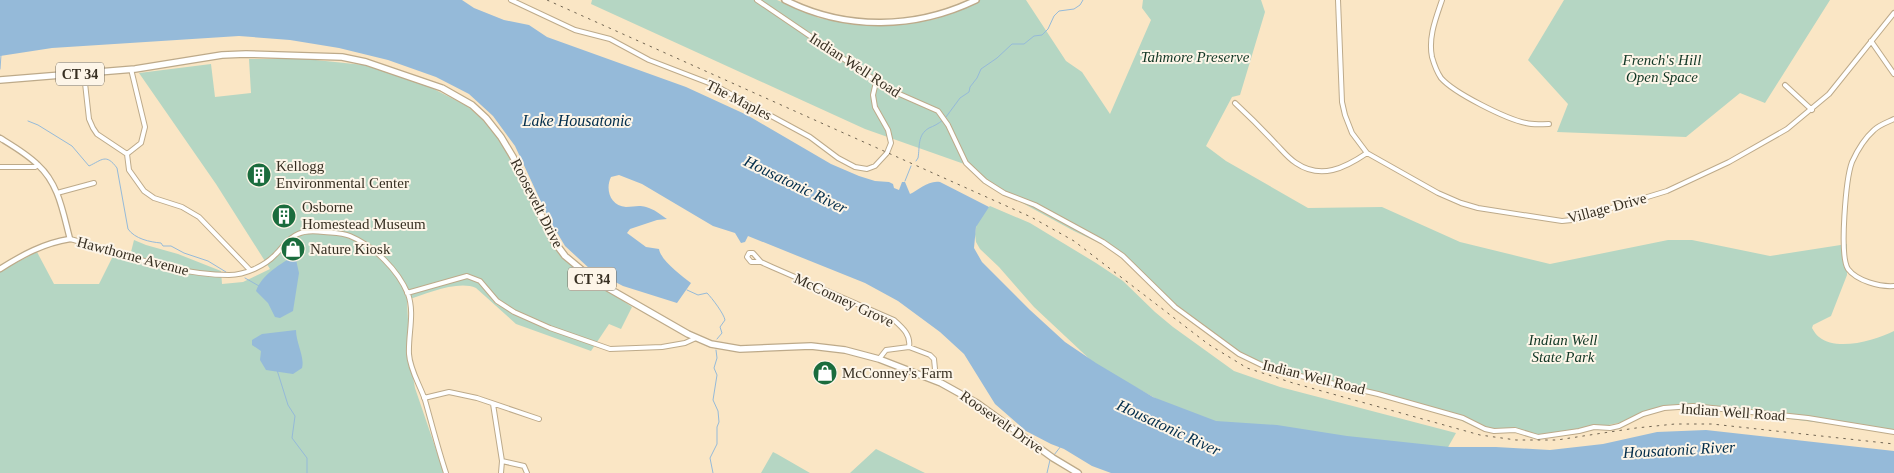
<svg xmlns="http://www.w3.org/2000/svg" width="1894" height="473" viewBox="0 0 1894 473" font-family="Georgia,serif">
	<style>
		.green { fill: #b5d6c3 }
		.water { fill: #95bad9 }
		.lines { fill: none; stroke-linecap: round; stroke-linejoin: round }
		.stream { stroke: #95bad9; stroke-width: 1 }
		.minor-casing { stroke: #bdaa8a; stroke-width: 6 }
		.tertiary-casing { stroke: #bdaa8a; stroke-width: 7 }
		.secondary-casing { stroke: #bdaa8a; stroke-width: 8 }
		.primary-casing { stroke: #bdaa8a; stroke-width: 8 }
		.minor { stroke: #fff; stroke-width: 4 }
		.tertiary { stroke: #fff; stroke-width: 4.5 }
		.secondary { stroke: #fff; stroke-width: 5 }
		.primary { stroke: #fff; stroke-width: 5.5 }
		.rail { stroke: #716552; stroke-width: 1; stroke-dasharray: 2.5 5; stroke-linecap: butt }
		.labels { text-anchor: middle; stroke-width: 4; stroke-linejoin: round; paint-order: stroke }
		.shield { fill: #fdf5e8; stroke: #726a5d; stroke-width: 1 }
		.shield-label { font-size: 14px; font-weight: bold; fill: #372f22 }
		.park-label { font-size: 15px; font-style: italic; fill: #103624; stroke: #fdf5e8 }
		.street-label { font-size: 15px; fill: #372f22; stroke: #fdf5e8 }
		.poi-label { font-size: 15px; fill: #372f22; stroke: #fdf5e8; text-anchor: start }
		.water-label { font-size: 16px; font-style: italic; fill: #002c4a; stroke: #fdf5e8 }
	</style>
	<rect width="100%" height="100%" fill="#fae6c5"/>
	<path class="green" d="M 592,0 L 777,0 L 819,18 L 856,25 L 896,25 L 936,19 L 980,0 L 1026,0 L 1066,61 L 1082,72 L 1110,114 L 1151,20 L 1142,8 L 1143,0 L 1261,0 L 1265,12 L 1240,95 L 1232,97 L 1206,146 L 1226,161 L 1308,208 L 1382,207 L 1460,242 L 1550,264 L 1668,240 L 1692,240 L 1770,256 L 1847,244 L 1847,275 L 1831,316 L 1813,325 L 1812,328 C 1814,331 1816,335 1819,337 C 1837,352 1876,340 1894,331 L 1894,432 L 1685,406 L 1648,413 L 1627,421 L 1558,436 L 1486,430 L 1477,428 L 1454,417 L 1351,387 L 1270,369 L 1251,362 L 1156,292 L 1130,265 L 1110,248 L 1074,231 L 1006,194 L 983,181 L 967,165 L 865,129 L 591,4 Z
		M 1564,0 L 1830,0 L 1765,103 L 1740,93 L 1686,137 L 1557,132 L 1568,104 L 1528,60 Z
		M 249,59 L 306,59 L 364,65 L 426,85 L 467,106 L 489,125 L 502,142 L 561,254 L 571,265 L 632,307 L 621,329 L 609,324 L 591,351 L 516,324 L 476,288 C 458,280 426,294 407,300 L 410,361 L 415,388 L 444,473 L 0,473 L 0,271 L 37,252 L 54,284 L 99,284 L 113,256 L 129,260 L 134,240 L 146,245 L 178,254 L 221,271 L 222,284 L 243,282 L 270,269 L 216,184 L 139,73 L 211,64 L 215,97 L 251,93 Z
		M 990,206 L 1030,223 L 1096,263 L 1123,281 L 1155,312 L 1173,327 L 1234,371 L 1280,387 L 1456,433 L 1447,449 L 1202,424 L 1097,366 L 1034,307 L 999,267 L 980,249 L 976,242 L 975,234 L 977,222 L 983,212 Z
		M 876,449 L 925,473 L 850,473 Z
		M 773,452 L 777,454 L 810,473 L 761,473 Z"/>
	<path class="water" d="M 0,0 L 462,0 L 474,8 L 504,20 L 529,25 L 547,37 L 686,87 L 747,115 L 831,164 L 859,176 L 875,181 L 889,182 L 893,184 L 894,188 L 899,190 L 902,182 L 905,182 L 910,194 C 919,190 928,180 940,182 L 989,207 L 976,227 L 974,248 L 982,262 L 1030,310 L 1065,342 L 1096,363 L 1153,397 L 1216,421 L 1277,425 L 1347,436 L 1450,447 L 1496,447 L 1550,450 L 1603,444 L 1657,432 L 1706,430 L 1894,451 L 1894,473 L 1111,473 L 1092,466 L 1064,449 L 1051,444 L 1026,431 L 995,404 L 964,354 L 940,332 L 898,301 L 865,283 L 748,236 L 745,242 L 741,243 L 735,233 L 713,226 L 642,184 L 619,175 L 611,177 C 605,189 610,206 626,207 C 634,207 638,205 646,207 C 654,209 661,215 667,219 L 657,220 L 630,229 L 627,233 L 646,247 L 659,249 C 661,261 682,276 691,283 L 677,303 L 623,286 L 590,269 L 565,246 L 549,219 L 515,146 L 493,116 L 469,94 L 436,77 L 388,60 L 339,48 L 290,40 L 239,36 L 52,48 L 0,56 Z
		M 295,255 L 299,273 L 293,311 L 280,318 L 275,317 L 268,303 L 256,291 C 262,274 281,264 295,255 Z
		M 296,330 C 296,343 305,357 302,368 L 293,374 L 266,370 L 260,360 L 261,351 L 252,345 L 252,340 L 262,334 Z"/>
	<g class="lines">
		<path class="stream" d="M 0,69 L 1,55
			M 946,117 L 960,98 L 969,92 L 970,87 L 977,78 L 981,69 L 997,58 L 1012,44 L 1024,44 L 1034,36 L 1042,35 L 1048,29 L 1054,16 L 1059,11 L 1074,9 L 1080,5 L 1083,0
			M 28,121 L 38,125 L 72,146 L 89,166 C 102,160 106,153 117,168 L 128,229 C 135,239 150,242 161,243 L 163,246 L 171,246 L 184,253 L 208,261 L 226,272
			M 916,161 L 918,158 C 920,147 917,135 929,128 C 934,126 938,124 943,120
			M 905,181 L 911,166
			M 245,278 L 259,286
			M 687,290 L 698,295 L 707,293 C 712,298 724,314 725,320 L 720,327 L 722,333 L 717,339
			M 277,370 L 288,405 L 295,416 L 292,438 L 307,458 L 307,473
			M 1054,455 L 1061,446
			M 713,473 L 710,458 L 717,444 L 717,427 L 719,422 L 718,411 L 713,400 L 717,375 L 714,368 L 717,358 L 716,350
			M 1047,473 L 1050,460"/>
		<defs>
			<path id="minor" d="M 511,0 L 575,30 L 610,39 L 649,60 L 714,85 L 810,137 L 838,158 L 855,167 L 867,169 L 875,166 L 887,153 L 891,143 L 888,130 L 875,107 L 873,95 L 876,82
				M 757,0 L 888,89 L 938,111 L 948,125 L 966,163 L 985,181 L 1004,193 L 1035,205 L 1103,242 L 1123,256 L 1175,307 L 1239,354 L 1270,369 L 1378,394 L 1463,418 L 1485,429 L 1494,431 L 1515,430 L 1538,437 L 1579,431 L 1594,427 L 1610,428 L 1619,426 L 1643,414 L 1664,408 L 1693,406 L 1808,418 L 1894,432
				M 1338,0 L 1342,102 L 1345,115 L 1352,133 L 1367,153 L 1438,193 L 1461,203 L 1478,208 L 1562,221 L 1572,220 L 1667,191 L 1729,162 L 1787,129 L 1829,94 L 1894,13
				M 1442,0 C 1436,18 1428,37 1432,57 C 1434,64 1437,72 1441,78 C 1454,93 1506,119 1526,123 C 1533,125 1541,124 1549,124
				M 1871,41 L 1894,74
				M 84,74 L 89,119 L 93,128 L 97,134 L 127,154 L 129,170 L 144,191 L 154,198 L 182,207 L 199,217 L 250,270
				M 1785,85 L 1812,110
				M 1235,103 C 1249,116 1263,130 1276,144 C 1282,150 1288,158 1296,163 C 1321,180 1345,168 1367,153
				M 1894,119 C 1888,122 1879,125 1874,130 C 1865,138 1857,151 1852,162 C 1846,178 1839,255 1848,269 C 1857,281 1880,287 1894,286
				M 127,154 L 141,143 L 145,127 L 131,69
				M 0,167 L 35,167 L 38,165
				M 57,193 L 94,183
				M 70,239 C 123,253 174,275 229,275 C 245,275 265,266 276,254 C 283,247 288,238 298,234 C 306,230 316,231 324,232 C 333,233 342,233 350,236 C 374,246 398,270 408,294 C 415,313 408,334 409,354 C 410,370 420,385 425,400 C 432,425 438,449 446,473
				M 761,262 L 751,262 L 747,257 L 749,253 L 753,253 L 761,262 L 772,267 L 894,320 C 903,328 911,335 909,347 L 886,350 L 879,359
				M 407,293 L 467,276 L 480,281 L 497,301 L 514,312 L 550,328 L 610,349 L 662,347 L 685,343 L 696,338
				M 909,347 L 930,355 L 934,359 L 935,369 L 931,379
				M 424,398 L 449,392 L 477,398 L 539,419
				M 493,404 L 502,461 L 501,473
				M 502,461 L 524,466 L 527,473"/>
			<path id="tertiary" d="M 0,138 C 13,146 27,154 38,165 C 59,184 63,213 70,239 C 44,243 22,255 0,269"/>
			<path id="secondary" d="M 785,0 C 846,31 916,29 976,0"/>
			<path id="primary" d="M 0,80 L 135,69 L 222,55 L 246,54 L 342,57 L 366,62 L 442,88 L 472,105 L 486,118 L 501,137 L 513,157 L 553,240 L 565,256 L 594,280 L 688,334 L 711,344 L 740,349 L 811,346 L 845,350 L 879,359 L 941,383 L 977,403 L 1053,458 L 1078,473"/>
		</defs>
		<use href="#minor" class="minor-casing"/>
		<use href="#tertiary" class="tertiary-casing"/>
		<use href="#secondary" class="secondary-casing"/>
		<use href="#primary" class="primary-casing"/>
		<use href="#minor" class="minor"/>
		<use href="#tertiary" class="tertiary"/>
		<use href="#secondary" class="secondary"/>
		<use href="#primary" class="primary"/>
		<path class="rail" d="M 547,0 L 1031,217 L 1074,241 L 1208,344 L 1247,368 L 1293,383 L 1480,435 L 1516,440 L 1557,440 L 1636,428 L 1675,424 L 1712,424 L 1894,444"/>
	</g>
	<defs>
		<symbol id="building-disc" viewBox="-11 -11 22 22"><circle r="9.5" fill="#1a6c3d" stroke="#fdf5e8"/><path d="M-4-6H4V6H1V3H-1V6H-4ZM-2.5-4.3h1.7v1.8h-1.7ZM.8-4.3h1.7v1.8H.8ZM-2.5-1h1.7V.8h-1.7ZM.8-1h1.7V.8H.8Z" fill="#fff"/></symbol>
		<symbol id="shop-disc" viewBox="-11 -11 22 22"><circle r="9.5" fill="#1a6c3d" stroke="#fdf5e8"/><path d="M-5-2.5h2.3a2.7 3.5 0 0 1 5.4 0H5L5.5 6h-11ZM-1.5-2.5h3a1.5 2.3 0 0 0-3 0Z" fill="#fff"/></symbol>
	</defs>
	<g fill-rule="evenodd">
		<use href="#building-disc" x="245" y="161" width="28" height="28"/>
		<use href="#building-disc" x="270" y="202" width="28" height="28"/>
		<use href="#shop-disc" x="279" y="235" width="28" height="28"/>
		<use href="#shop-disc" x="811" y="359" width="28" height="28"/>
	</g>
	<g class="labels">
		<g class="shield">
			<rect x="56" y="62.5" width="48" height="23" rx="4"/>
			<rect x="568" y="267.5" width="48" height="23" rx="4"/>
		</g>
		<g class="shield-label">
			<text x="80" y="79">CT 34</text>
			<text x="592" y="284">CT 34</text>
		</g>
		<g class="park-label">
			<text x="1195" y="62">Tahmore Preserve</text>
			<text x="1662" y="65">French's Hill<tspan x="1662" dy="17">Open Space</tspan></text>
			<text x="1563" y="345">Indian Well<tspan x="1563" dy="17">State Park</tspan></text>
		</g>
		<g class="street-label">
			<text transform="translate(855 65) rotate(33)" y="5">Indian Well Road</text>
			<text transform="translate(739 100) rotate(27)" y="5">The Maples</text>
			<text transform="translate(537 203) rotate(63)" y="5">Roosevelt Drive</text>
			<text transform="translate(1607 208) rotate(-15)" y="5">Village Drive</text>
			<text transform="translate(133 256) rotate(15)" y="5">Hawthorne Avenue</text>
			<text transform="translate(844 300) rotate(25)" y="5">McConney Grove</text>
			<text transform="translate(1314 377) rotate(14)" y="5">Indian Well Road</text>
			<text transform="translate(1733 412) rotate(4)" y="5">Indian Well Road</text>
			<text transform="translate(1002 422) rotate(35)" y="5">Roosevelt Drive</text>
		</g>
		<g class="poi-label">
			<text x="276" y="171">Kellogg<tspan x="276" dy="17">Environmental Center</tspan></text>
			<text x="302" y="212">Osborne<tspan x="302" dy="17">Homestead Museum</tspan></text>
			<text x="310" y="254">Nature Kiosk</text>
			<text x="842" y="378">McConney's Farm</text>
		</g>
		<g class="water-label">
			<text x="577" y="126">Lake Housatonic</text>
			<text transform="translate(796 184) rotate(26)" y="6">Housatonic River</text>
			<text transform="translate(1169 427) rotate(25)" y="6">Housatonic River</text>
			<text transform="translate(1679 449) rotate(-3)" y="6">Housatonic River</text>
		</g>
	</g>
</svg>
